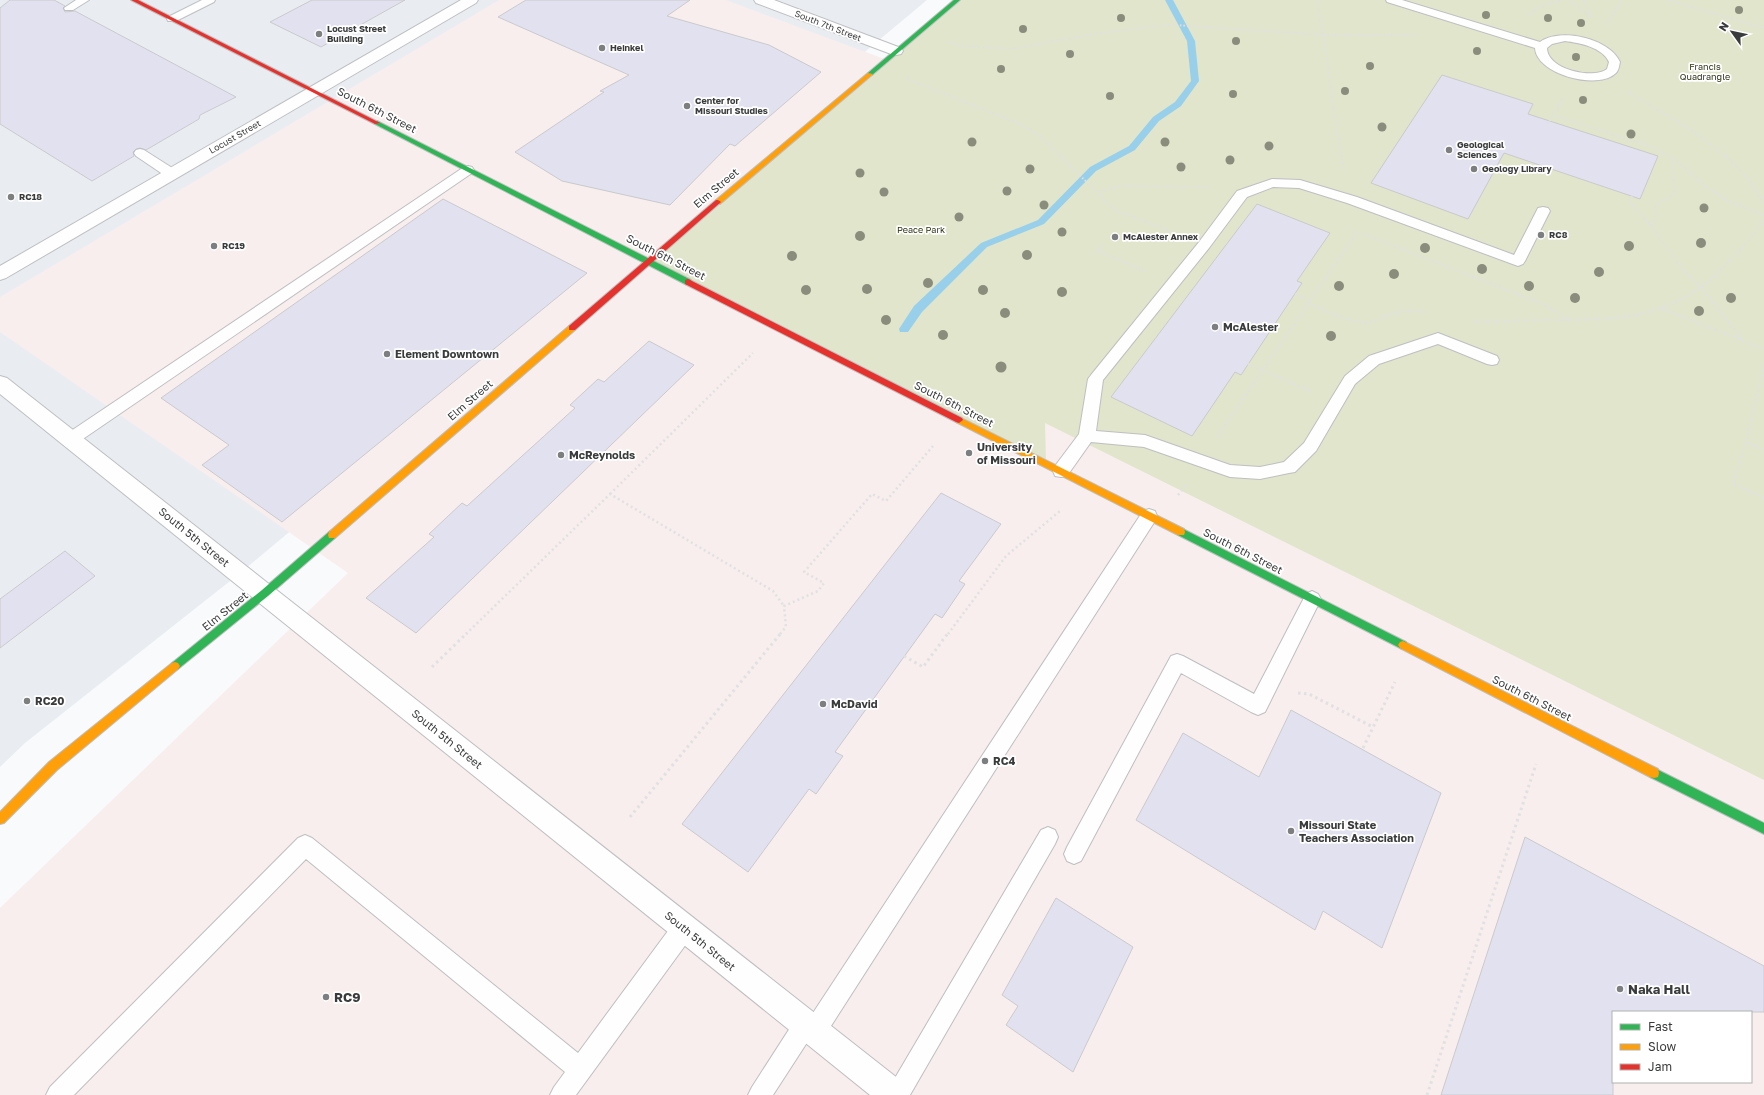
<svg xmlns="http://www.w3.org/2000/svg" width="1764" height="1095" viewBox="0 0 1764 1095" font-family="'Golos Text',sans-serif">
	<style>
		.built { fill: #e9edf2 }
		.education { fill: #f7eeed; fill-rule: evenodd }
		.green { fill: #e0e5cb }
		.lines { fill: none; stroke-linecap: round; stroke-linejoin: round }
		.stream { fill: #98cfea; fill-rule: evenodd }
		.building { fill: #e2e1ef; stroke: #cacacc }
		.lane-casing { stroke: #bebfc1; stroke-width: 2 }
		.street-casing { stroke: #bebfc1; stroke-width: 2 }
		.fast-casing { stroke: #bebfc1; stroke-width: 2 }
		.slow-casing { stroke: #bebfc1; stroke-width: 2 }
		.jam-casing { stroke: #bebfc1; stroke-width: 2 }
		.path-far2 { stroke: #e0e1e2; stroke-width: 2; stroke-dasharray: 1.5 2; stroke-linecap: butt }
		.path-far1 { stroke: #e0e1e2; stroke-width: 2.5; stroke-dasharray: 2 3; stroke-linecap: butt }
		.path { stroke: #e0e1e2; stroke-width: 3; stroke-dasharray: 2.5 3.5; stroke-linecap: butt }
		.lane { fill: #fefeff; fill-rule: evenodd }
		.street { fill: #fefeff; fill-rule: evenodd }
		.fast { fill: #30b455; fill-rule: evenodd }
		.slow { fill: #ff9f0a; fill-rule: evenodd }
		.jam { fill: #e5322d; fill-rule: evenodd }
		.tree { fill: #8a8d7c }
		.poi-dot { fill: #7d7e7f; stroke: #fff; stroke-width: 1.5 }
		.labels { text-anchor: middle; stroke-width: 3.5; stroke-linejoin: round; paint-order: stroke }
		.far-street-label { font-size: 9px; fill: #3a3b3c; stroke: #fff }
		.far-poi-label { font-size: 9px; font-weight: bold; fill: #3a3b3c; stroke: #fff; text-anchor: start }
		.far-park-label { font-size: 9px; fill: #2f3414; stroke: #fff }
		.street-label { font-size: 11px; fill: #3a3b3c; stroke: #fff }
		.poi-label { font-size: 11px; font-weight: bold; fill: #3a3b3c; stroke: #fff; text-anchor: start }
		.near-poi-label { font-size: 13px; font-weight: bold; fill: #3a3b3c; stroke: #fff; text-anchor: start }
	</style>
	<rect width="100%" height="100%" fill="#f9fafc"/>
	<path class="built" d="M 0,0 L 927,0 L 239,574 L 25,743 L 0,767 Z"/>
	<path class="education" d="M 499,0 L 726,0 L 914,70 L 1764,0 L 1764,1095 L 0,1095 L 0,908 L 348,573 L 0,332 L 0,297 ZM 1613,1012 L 1751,1012 L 1751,1082 L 1613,1082 Z"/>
	<path class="green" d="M 958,0 L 1764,0 L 1764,780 L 1045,423 L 1046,464 L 649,262 Z"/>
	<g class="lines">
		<path class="stream" d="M 1165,0 L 1173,0 L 1195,41 L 1199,81 L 1181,106 L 1159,121 L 1135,150 L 1096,171 L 1044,224 L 987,247 L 922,312 L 908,332 L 900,332 L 899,329 L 914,306 L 981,243 L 1038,220 L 1090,167 L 1129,146 L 1153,117 L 1175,102 L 1191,81 L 1187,41 Z"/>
	</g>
	<path class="building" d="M 10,0 L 54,0 L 65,6 L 63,8 L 65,12 L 75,11 L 236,97 L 200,115 L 199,119 L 146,150 L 140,148 L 136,149 L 133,152 L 134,156 L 92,181 L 0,124 L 0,8 Z
		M 312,0 L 405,0 L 321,47 L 270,22 Z
		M 526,0 L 690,0 L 667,16 L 769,45 L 821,72 L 735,146 L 730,144 L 670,205 L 562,181 L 515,152 L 604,92 L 600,91 L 629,75 L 498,17 Z
		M 1442,75 L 1533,104 L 1528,114 L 1658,156 L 1640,199 L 1504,153 L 1468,219 L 1371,183 Z
		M 443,199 L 587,273 L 282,522 L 202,465 L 229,445 L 161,398 Z
		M 1257,204 L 1330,233 L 1297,281 L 1302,283 L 1241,375 L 1235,372 L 1192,436 L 1111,397 Z
		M 649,341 L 694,365 L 416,633 L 366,598 L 434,537 L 429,534 L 462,503 L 467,506 L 575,408 L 570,405 L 598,379 L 604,382 Z
		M 941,493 L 1001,524 L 959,581 L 965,584 L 942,618 L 935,614 L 835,752 L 843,756 L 816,794 L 809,789 L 748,872 L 682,824 Z
		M 65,551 L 95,576 L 0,648 L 0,599 Z
		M 1291,710 L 1441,793 L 1382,948 L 1323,911 L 1315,930 L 1136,820 L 1183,733 L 1259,777 Z
		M 1525,837 L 1764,966 L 1764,1012 L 1613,1012 L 1613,1095 L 1441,1095 Z
		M 1056,898 L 1133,947 L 1073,1072 L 1006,1025 L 1018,1006 L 1002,995 Z"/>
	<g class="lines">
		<defs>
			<path id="lane" d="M 76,0 L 89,0 L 73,10 L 65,10 L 64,8 Z
				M 202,0 L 215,0 L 214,2 L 176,21 L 168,21 L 167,19 L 168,17 Z
				M 1386,0 L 1402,0 L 1540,42 C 1561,27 1610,39 1620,62 C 1619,66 1619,70 1616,73 C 1598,91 1536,74 1535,48 L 1387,2 ZM 1565,41 C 1580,43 1602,47 1609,62 L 1607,69 C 1592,80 1547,69 1547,48 L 1552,44 Z
				M 140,149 L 144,150 L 177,171 L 178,174 L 177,177 L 167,177 L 136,156 L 134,153 L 136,150 Z
				M 468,166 L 472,167 L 474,170 L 472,173 L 77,443 L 71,445 L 65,443 L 63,439 L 65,435 L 464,167 Z
				M 1272,179 L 1300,180 L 1357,197 L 1514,255 L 1538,208 L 1543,207 L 1548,208 L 1550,211 L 1525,261 L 1523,264 L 1518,266 L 1347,203 L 1299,188 L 1273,187 L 1247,197 L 1209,248 L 1103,380 L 1096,431 L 1145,435 L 1230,465 L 1260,467 L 1284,462 L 1304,443 L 1345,376 L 1369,356 L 1438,333 L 1497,356 L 1499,360 L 1497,364 L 1492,365 L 1487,364 L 1438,344 L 1379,364 L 1355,384 L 1316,451 L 1295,472 L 1289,473 L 1260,479 L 1230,477 L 1144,447 L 1091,442 L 1067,476 L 1061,477 L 1055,476 L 1053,471 L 1055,466 L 1079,434 L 1088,379 L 1091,375 L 1199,242 L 1237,191 Z
				M 1149,509 L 1155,511 L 1157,516 L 1155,521 L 822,1040 L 814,1043 L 808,1041 L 773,1095 L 748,1095 L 752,1087 L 797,1017 L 805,1014 L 811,1016 L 1143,511 Z
				M 1312,591 L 1318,594 L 1321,599 L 1265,712 L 1258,715 L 1251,712 L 1181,673 L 1081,861 L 1074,864 L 1067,861 L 1064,854 L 1067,847 L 1171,656 L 1177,654 L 1183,656 L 1254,694 L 1306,594 Z
				M 1048,827 L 1055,830 L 1058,837 L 1055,844 L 910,1095 L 885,1095 L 1041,830 Z
				M 305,835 L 312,838 L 578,1053 L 676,920 L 684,917 L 692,920 L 695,928 L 692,936 L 576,1095 L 550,1095 L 554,1087 L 565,1072 L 306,859 L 74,1095 L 46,1095 L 50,1087 L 298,838 Z"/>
			<path id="street" d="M 461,0 L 478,0 L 476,3 L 6,278 L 0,280 L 0,266 Z
				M 754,0 L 774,0 L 901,48 L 903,51 L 901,54 L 896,55 L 891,54 L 756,3 Z
				M 0,376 L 7,378 L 905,1084 L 909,1095 L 870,1095 L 0,394 Z"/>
			<path id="fast" d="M 954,0 L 960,0 L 872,75 L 868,75 L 868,73 Z
				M 377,121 L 691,280 L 692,282 L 688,285 L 685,284 L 375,124 L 374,123 Z
				M 1181,528 L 1406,642 L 1408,645 L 1406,648 L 1403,649 L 1400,648 L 1178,535 L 1177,532 L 1178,529 Z
				M 332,531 L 335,532 L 336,535 L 335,538 L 268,596 L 178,669 L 175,670 L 172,669 L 170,666 L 172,663 L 262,590 L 329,532 Z
				M 1654,768 L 1764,823 L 1764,834 L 1650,777 L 1649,773 L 1650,769 Z"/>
			<path id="slow" d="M 868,73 L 873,74 L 720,204 L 716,204 L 716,200 Z
				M 572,325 L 575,326 L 575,330 L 335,538 L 329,538 L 328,535 L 329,532 L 569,326 Z
				M 959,417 L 1184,529 L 1185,532 L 1184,535 L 1178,535 L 956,422 L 955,420 L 956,418 Z
				M 1403,641 L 1658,769 L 1659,773 L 1658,777 L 1654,778 L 1650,777 L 1400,648 L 1398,645 L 1400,642 Z
				M 175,662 L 178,663 L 180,666 L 178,669 L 57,770 L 4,823 L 0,824 L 0,812 L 49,762 L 172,663 Z"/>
			<path id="jam" d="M 131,0 L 138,0 L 380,123 L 375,124 Z
				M 716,200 L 718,200 L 721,202 L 575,330 L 569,330 L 569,326 Z
				M 688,279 L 962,418 L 963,420 L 959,423 L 956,422 L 685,284 L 685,280 Z"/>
		</defs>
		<use href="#lane" class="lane-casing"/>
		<use href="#street" class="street-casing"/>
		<use href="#fast" class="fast-casing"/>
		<use href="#slow" class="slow-casing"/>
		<use href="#jam" class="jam-casing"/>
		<path class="path-far2" d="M 1318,0 L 1317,3 C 1329,58 1332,115 1344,170
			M 1569,0 L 1589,16
			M 1584,0 L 1592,18
			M 1668,0 L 1764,28
			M 1528,15 L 1539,7 L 1561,0
			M 1607,24 L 1622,0
			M 948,42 L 961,46 L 1012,49 L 1088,35 L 1154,26 L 1175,25 L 1325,35 L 1416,35
			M 905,78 L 1020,124 L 1041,137 L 1115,210 L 1178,234
			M 1627,91 C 1673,120 1741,153 1764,205
			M 1553,115 L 1652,147 L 1674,159 L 1705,186 L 1726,200 L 1764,215
			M 1546,127 L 1563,97
			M 1097,192 L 1121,186 L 1212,187
			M 1632,196 L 1629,201 L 1651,226 L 1683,270 L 1690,277
			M 1651,226 L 1654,219 L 1656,205 L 1674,194 C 1676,181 1669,172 1674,159
			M 1361,233 L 1474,277
			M 1103,244 L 1098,251 L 1147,272
			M 1326,277 L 1357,232 L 1354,231
			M 1713,277 L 1743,247 L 1764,219"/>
		<path class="path-far1" d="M 1471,276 L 1545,305 L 1570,320
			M 1689,276 L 1702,288 L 1742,340
			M 1295,294 L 1310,300
			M 1308,303 C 1325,310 1352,325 1370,322 C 1376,321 1380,318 1385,316 C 1399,311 1413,309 1428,313
			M 1663,309 L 1764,349
			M 1473,322 C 1500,322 1528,320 1555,320 C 1620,319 1662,320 1715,276
			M 1248,364 L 1310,391
			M 1764,365 L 1746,442 L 1764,450
			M 1217,437 L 1327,276
			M 1746,442 L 1733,484 L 1764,498
			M 610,494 L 753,353
			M 1178,495 L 1186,485
			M 466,634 L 610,494 L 773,591 L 784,606
			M 780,634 L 786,627 L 784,606 L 818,591 L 824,583 L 804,572 L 872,494 L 886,501 L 933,446
			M 948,634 L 1006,556 L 1060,511"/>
		<path class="path" d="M 904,656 L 923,667 L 948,633
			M 432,667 L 467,633
			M 1298,693 L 1309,694 L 1373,727
			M 1363,748 L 1395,682
			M 630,817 L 781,633
			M 1427,1095 L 1536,764"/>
		<use href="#lane" class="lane"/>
		<use href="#street" class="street"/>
		<use href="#fast" class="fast"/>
		<use href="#slow" class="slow"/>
		<use href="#jam" class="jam"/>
	</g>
	<g class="tree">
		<circle cx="1739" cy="10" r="4"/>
		<circle cx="1486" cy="15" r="4"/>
		<circle cx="1121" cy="18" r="4"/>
		<circle cx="1548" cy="18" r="4"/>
		<circle cx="1581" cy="23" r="4"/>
		<circle cx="1023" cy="29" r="4"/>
		<circle cx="1236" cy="41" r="4"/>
		<circle cx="1477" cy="51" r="4"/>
		<circle cx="1070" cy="54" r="4"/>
		<circle cx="1576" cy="57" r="4"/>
		<circle cx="1370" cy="66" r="4"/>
		<circle cx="1001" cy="69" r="4"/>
		<circle cx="1345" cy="91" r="4"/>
		<circle cx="1233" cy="94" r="4"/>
		<circle cx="1110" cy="96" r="4"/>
		<circle cx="1583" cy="100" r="4"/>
		<circle cx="1382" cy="127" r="4.5"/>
		<circle cx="1631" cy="134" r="4.5"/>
		<circle cx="972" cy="142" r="4.5"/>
		<circle cx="1165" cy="142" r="4.5"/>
		<circle cx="1269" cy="146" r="4.5"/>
		<circle cx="1230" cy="160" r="4.5"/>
		<circle cx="1181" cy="167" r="4.5"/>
		<circle cx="1030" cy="169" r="4.5"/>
		<circle cx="860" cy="173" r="4.5"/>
		<circle cx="1007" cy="191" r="4.5"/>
		<circle cx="884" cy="192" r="4.5"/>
		<circle cx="1044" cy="205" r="4.5"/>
		<circle cx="1704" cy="208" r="4.5"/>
		<circle cx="959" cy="217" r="4.5"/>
		<circle cx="1062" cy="232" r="4.5"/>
		<circle cx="860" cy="236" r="5"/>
		<circle cx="1701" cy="243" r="5"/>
		<circle cx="1629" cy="246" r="5"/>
		<circle cx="1425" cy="248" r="5"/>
		<circle cx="1027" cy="255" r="5"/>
		<circle cx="792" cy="256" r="5"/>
		<circle cx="1482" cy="269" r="5"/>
		<circle cx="1599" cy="272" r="5"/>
		<circle cx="1394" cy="274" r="5"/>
		<circle cx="928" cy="283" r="5"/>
		<circle cx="1339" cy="286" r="5"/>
		<circle cx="1529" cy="286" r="5"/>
		<circle cx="867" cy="289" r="5"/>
		<circle cx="806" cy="290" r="5"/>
		<circle cx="983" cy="290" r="5"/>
		<circle cx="1062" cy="292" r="5"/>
		<circle cx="1575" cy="298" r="5"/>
		<circle cx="1731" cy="298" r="5"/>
		<circle cx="1699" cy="311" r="5"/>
		<circle cx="1005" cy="313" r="5"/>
		<circle cx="886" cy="320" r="5"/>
		<circle cx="943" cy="335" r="5"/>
		<circle cx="1331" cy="336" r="5"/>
		<circle cx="1001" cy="367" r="5.5"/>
	</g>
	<g class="poi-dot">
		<circle cx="319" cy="34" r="4"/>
		<circle cx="602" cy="48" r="4"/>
		<circle cx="687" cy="106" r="4"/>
		<circle cx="1449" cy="150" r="4"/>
		<circle cx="1474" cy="169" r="4"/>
		<circle cx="11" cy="197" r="4"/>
		<circle cx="1541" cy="235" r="4"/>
		<circle cx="1115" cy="237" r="4"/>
		<circle cx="214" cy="246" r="4"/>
		<circle cx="1215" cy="327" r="4"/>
		<circle cx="387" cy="354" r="4"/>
		<circle cx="969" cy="453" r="4"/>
		<circle cx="561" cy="455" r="4"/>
		<circle cx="27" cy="701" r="4"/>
		<circle cx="823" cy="704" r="4"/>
		<circle cx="985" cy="761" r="4"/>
		<circle cx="1291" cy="831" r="4"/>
		<circle cx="1620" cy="989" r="4"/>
		<circle cx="326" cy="997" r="4"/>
	</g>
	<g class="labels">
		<g class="far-street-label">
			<text transform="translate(828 26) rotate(21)" y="3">South 7th Street</text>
			<text transform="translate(235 137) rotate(-30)" y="3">Locust Street</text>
		</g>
		<g class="far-poi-label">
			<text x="327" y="32">Locust Street<tspan x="327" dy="10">Building</tspan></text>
			<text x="610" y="51">Heinkel</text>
			<text x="695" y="104">Center for<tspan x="695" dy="10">Missouri Studies</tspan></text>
			<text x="1457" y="148">Geological<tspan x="1457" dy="10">Sciences</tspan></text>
			<text x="1482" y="172">Geology Library</text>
			<text x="19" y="200">RC18</text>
			<text x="1549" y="238">RC8</text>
			<text x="1123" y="240">McAlester Annex</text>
			<text x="222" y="249">RC19</text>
		</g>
		<g class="far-park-label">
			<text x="1705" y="70">Francis<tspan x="1705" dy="10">Quadrangle</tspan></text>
			<text x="921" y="233">Peace Park</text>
		</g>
		<g class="street-label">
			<text transform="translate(377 110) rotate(27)" y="4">South 6th Street</text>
			<text transform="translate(716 188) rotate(-40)" y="4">Elm Street</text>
			<text transform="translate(666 257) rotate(27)" y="4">South 6th Street</text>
			<text transform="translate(470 400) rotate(-41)" y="4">Elm Street</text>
			<text transform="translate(954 404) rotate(27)" y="4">South 6th Street</text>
			<text transform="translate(194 537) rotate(39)" y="4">South 5th Street</text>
			<text transform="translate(1243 551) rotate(27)" y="4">South 6th Street</text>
			<text transform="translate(225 611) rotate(-39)" y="4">Elm Street</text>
			<text transform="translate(1532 698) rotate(27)" y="4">South 6th Street</text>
			<text transform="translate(447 739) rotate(39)" y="4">South 5th Street</text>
			<text transform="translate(700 941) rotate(39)" y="4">South 5th Street</text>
		</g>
		<g class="poi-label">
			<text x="1223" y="331">McAlester</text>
			<text x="395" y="358">Element Downtown</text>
			<text x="977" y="451">University<tspan x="977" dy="13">of Missouri</tspan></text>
			<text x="569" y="459">McReynolds</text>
			<text x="35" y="705">RC20</text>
			<text x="831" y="708">McDavid</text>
			<text x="993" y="765">RC4</text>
			<text x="1299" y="829">Missouri State<tspan x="1299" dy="13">Teachers Association</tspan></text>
		</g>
		<g class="near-poi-label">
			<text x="1628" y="994">Naka Hall</text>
			<text x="334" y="1002">RC9</text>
		</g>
	</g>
	<rect x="1612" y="1011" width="140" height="72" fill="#ffffff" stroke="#b0b1b1"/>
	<rect x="1620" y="1024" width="20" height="6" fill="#30b455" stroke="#b0b1b1"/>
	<text x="1648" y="1031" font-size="12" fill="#3a3b3c">Fast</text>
	<rect x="1620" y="1044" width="20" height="6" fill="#ff9f0a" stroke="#b0b1b1"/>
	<text x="1648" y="1051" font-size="12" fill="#3a3b3c">Slow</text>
	<rect x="1620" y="1064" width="20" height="6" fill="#e5322d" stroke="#b0b1b1"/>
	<text x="1648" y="1071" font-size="12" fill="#3a3b3c">Jam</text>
	<g transform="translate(1732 32) rotate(303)" stroke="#ffffff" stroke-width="3" paint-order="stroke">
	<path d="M0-3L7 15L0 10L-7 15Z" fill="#3a3b3c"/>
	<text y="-6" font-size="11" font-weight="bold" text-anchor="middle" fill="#3a3b3c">N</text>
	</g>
</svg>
